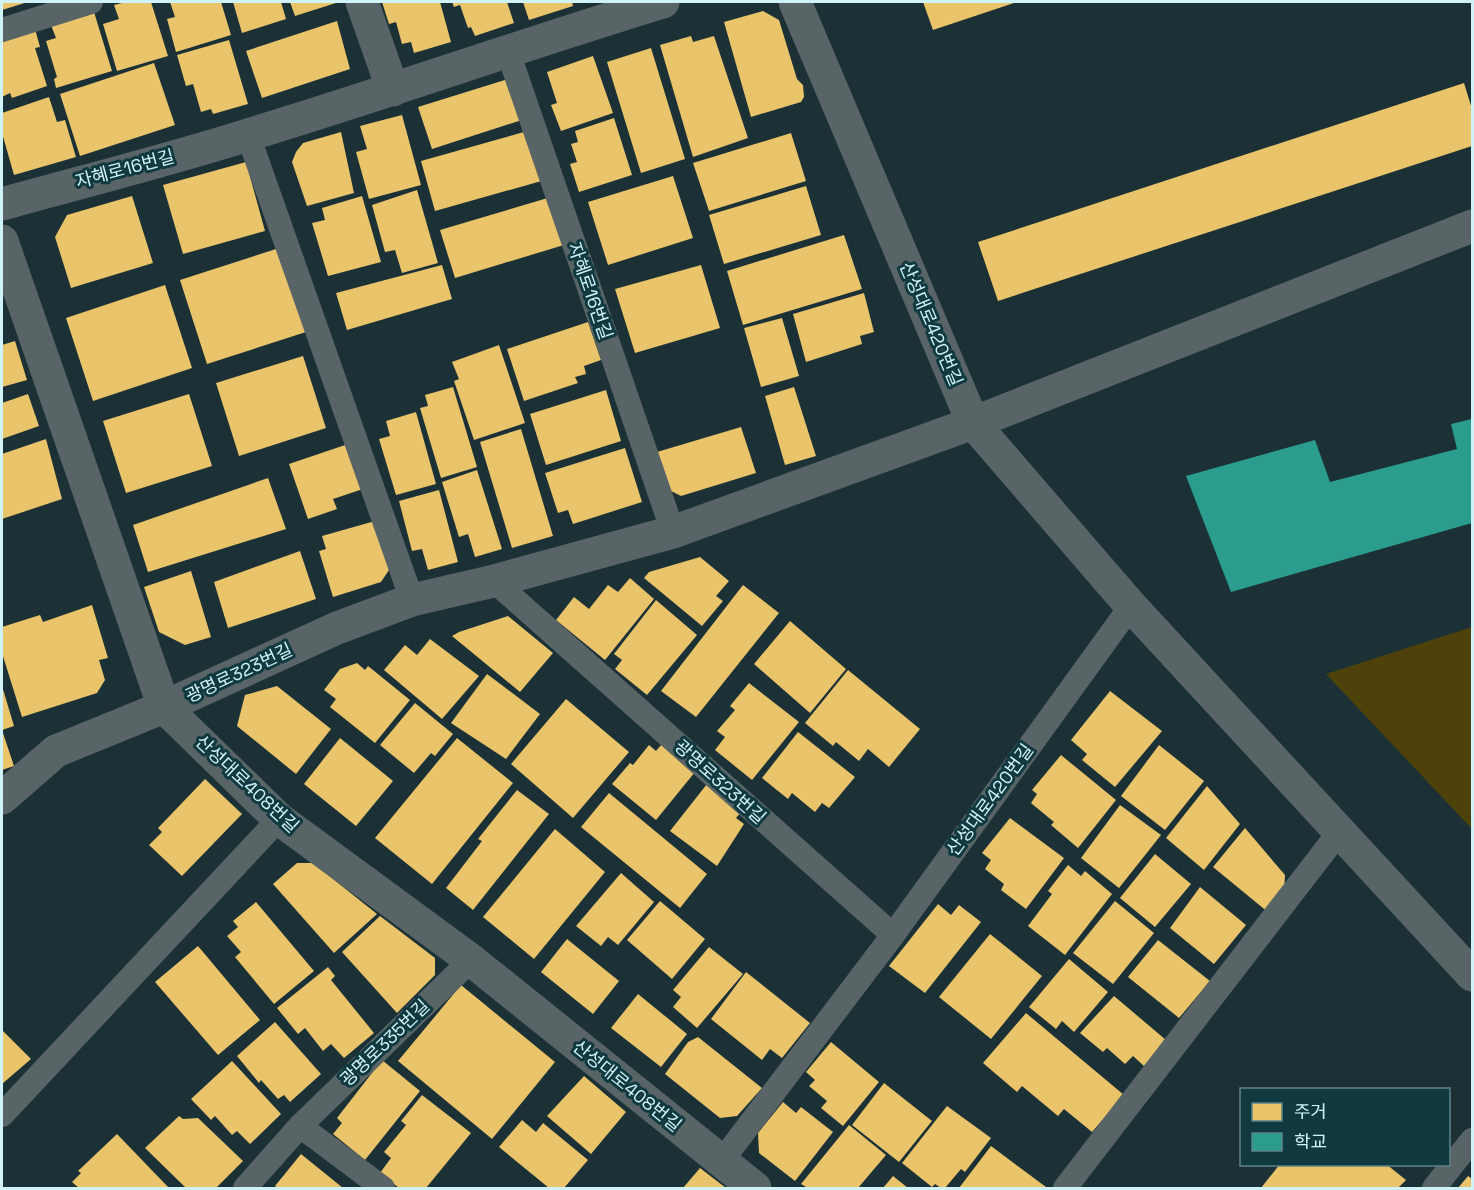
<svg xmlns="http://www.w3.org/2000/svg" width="1474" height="1190" viewBox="0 0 1474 1190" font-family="'Space Grotesk','Noto Sans KR',sans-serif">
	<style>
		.green { fill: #4e420a }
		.homes { fill: #e9c46a }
		.schools { fill: #2a9d8f }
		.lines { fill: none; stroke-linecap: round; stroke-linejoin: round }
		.service { stroke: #586466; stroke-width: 24 }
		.minor { stroke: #586466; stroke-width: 33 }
		.labels { text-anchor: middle; stroke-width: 6; stroke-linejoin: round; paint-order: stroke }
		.street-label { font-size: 18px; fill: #d0f3fa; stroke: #113940 }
	</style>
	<rect width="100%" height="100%" fill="#1c3136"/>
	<path class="green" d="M 1472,627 L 1472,829 L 1326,674 Z"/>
	<path class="homes" d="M 2,2 L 28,2 L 2,10 Z
		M 126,2 L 151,2 L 168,56 L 117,71 L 103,24 L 119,19 L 114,5 Z
		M 170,2 L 221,2 L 231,35 L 176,52 L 167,19 L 175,17 Z
		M 233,2 L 281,2 L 286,19 L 242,33 Z
		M 290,2 L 339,2 L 295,16 Z
		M 382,2 L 440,2 L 451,42 L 414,53 L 411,42 L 402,44 L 396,22 L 389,24 Z
		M 452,2 L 507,2 L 514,23 L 475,36 L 471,27 L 468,28 L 460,5 L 454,7 Z
		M 523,2 L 572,2 L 573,6 L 529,20 Z
		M 923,2 L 1017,2 L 933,30 Z
		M 763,11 L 779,20 L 797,79 L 803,85 L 804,97 L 801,102 L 751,117 L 724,22 Z
		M 94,12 L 112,71 L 56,88 L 54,79 L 57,77 L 46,41 L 56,38 L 51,25 Z
		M 337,21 L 350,69 L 262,98 L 246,51 Z
		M 35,29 L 40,47 L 35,48 L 47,86 L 12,98 L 10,93 L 2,97 L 2,40 Z
		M 691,36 L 693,42 L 714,36 L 748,138 L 693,157 L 660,45 Z
		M 229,40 L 248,104 L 213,114 L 211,109 L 201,112 L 193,84 L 186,86 L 177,55 Z
		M 651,48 L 685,159 L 641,173 L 607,62 Z
		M 593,56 L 613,113 L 561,131 L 551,105 L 557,103 L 547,72 Z
		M 154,63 L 175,125 L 80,156 L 60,94 Z
		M 508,79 L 522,120 L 432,149 L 418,107 Z
		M 1464,83 L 1472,109 L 1472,146 L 998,301 L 978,242 Z
		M 49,97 L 57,122 L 65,120 L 76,157 L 14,175 L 2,133 L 2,113 Z
		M 402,115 L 421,185 L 369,199 L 356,152 L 367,149 L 360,126 Z
		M 614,118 L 632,175 L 579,192 L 570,164 L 577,162 L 571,144 L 578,142 L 575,131 Z
		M 531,130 L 545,180 L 435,211 L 421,161 Z
		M 341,132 L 354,193 L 307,206 L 292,162 L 296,152 L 303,143 Z
		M 791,133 L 806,181 L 709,211 L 693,163 Z
		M 246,162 L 265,231 L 183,254 L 163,185 Z
		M 673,176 L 693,238 L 608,265 L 588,202 Z
		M 806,186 L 821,235 L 724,264 L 709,215 Z
		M 417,190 L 438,263 L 402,273 L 395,250 L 385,252 L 372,205 Z
		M 132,196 L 153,263 L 71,288 L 55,237 L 67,215 Z
		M 362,196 L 381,262 L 328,276 L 312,223 L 325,220 L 322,208 Z
		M 551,197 L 564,245 L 455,278 L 440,230 Z
		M 844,235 L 862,289 L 743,325 L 727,271 Z
		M 279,248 L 306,332 L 207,364 L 180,280 Z
		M 442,265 L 452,299 L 347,330 L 336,293 Z
		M 701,265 L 720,328 L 635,353 L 615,289 Z
		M 165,285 L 192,368 L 93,401 L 66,318 Z
		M 864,293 L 874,332 L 860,336 L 862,344 L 806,362 L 793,314 Z
		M 782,318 L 799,376 L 761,387 L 744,328 Z
		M 588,322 L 601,360 L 584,366 L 586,374 L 575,377 L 578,383 L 524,401 L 507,349 Z
		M 15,341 L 27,380 L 2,387 L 2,345 Z
		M 499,345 L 525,423 L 474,440 L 454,381 L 459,379 L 452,362 Z
		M 303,356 L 326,428 L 239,456 L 216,383 Z
		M 453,387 L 477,467 L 441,478 L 420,408 L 428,406 L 425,395 Z
		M 794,387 L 816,456 L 785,465 L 765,396 Z
		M 606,390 L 621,441 L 546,465 L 530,414 Z
		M 28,394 L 39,426 L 2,439 L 2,403 Z
		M 189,394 L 212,466 L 126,493 L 103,421 Z
		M 416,412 L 436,484 L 396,495 L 379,439 L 390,436 L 386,421 Z
		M 741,427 L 756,473 L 681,496 L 669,490 L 657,452 Z
		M 521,429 L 553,536 L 512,548 L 480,442 Z
		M 46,439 L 62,499 L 2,519 L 2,454 Z
		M 351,443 L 363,489 L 333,499 L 337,509 L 308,519 L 289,464 Z
		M 625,448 L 642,502 L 573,524 L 568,510 L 558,513 L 545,473 Z
		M 477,470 L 502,549 L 475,557 L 468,534 L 459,537 L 442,482 Z
		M 268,478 L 286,529 L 148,572 L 133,525 Z
		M 439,490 L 458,562 L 428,570 L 422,549 L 412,551 L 399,501 Z
		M 375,521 L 389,570 L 381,582 L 333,597 L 319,551 L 326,549 L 322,536 Z
		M 300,551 L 316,599 L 228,628 L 214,582 Z
		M 700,557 L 729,581 L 716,596 L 723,601 L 702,626 L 644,578 L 649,572 Z
		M 191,571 L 211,637 L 185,645 L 159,632 L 144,587 Z
		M 630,578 L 654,599 L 605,660 L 556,620 L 574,597 L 589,609 L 608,585 L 618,592 Z
		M 743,585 L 779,613 L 696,717 L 661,691 Z
		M 656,600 L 697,635 L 647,695 L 615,669 L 622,660 L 614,654 Z
		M 92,605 L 108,658 L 99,660 L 105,680 L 97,693 L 22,717 L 2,653 L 2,627 L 40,615 L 43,622 Z
		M 508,616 L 553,653 L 520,692 L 452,636 L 459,632 Z
		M 790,621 L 846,669 L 810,713 L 754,664 Z
		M 430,639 L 479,676 L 442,719 L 384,670 L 405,645 L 417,655 Z
		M 357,663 L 365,670 L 368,666 L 410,700 L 375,743 L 330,707 L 336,699 L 324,690 L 340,669 Z
		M 848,670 L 920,729 L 889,767 L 868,749 L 859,761 L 836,742 L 833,746 L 805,723 Z
		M 487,674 L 540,714 L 506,759 L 451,723 Z
		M 749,683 L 799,722 L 752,780 L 715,750 L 725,737 L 717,731 L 735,710 L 730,706 Z
		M 2,686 L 14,726 L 2,730 L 14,766 L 2,770 Z
		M 277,686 L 331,729 L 296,774 L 237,726 L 245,695 Z
		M 1110,691 L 1162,731 L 1115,787 L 1082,760 L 1087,754 L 1071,740 Z
		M 566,699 L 629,752 L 573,818 L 511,764 Z
		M 415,703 L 453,734 L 435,756 L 431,753 L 414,773 L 380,745 Z
		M 798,732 L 855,777 L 829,808 L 822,803 L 815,812 L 792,793 L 788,799 L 762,778 Z
		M 340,738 L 393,781 L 356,826 L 304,784 Z
		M 457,738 L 513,783 L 432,884 L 375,838 Z
		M 662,744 L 695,772 L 656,820 L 612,784 L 630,763 L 633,765 L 649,745 L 656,751 Z
		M 1159,745 L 1204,781 L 1165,830 L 1121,796 Z
		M 1061,755 L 1116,800 L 1078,848 L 1051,825 L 1054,822 L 1031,803 L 1037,794 L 1032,790 Z
		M 205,779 L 242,814 L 182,876 L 149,845 L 162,832 L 158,828 Z
		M 707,784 L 742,811 L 736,818 L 744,824 L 717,866 L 670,831 Z
		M 1207,786 L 1240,824 L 1204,870 L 1166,838 Z
		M 517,790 L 549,814 L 473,910 L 446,888 L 482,841 L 478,839 Z
		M 609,793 L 707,874 L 680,908 L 581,827 Z
		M 1120,805 L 1161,835 L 1119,888 L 1081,858 Z
		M 1010,818 L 1064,858 L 1026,909 L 1001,890 L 1004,884 L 985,869 L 991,860 L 982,853 Z
		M 1245,828 L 1285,875 L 1284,894 L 1269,913 L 1213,867 Z
		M 555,829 L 605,872 L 534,959 L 483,917 Z
		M 1155,854 L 1191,884 L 1155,927 L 1120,898 Z
		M 297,863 L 313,863 L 377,914 L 334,953 L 273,884 Z
		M 1068,865 L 1081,876 L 1085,871 L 1112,894 L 1065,955 L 1028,926 L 1052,894 L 1048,891 Z
		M 621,873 L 654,902 L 618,945 L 608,937 L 601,946 L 576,926 Z
		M 1200,887 L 1246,925 L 1214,964 L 1170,928 Z
		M 660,901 L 705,939 L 672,979 L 627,940 Z
		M 1115,901 L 1154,933 L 1113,984 L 1073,953 Z
		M 256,902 L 314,971 L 274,1004 L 235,957 L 241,952 L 227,936 L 238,927 L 233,921 Z
		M 938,904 L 951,915 L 959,905 L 981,922 L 925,993 L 889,966 Z
		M 380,916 L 435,958 L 435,975 L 397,1013 L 342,952 Z
		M 990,934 L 1042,976 L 991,1039 L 939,997 Z
		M 567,939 L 619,981 L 593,1014 L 541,972 Z
		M 1158,940 L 1210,981 L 1179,1018 L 1128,977 Z
		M 198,946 L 260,1020 L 218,1055 L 155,982 Z
		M 709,947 L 743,974 L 697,1028 L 673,1007 L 681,997 L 673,990 Z
		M 1069,959 L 1108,992 L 1074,1032 L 1062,1021 L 1056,1029 L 1029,1007 Z
		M 328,967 L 335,976 L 331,980 L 374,1033 L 344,1058 L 331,1044 L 323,1051 L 305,1028 L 298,1034 L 277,1008 Z
		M 746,972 L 810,1023 L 782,1058 L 770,1049 L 762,1060 L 711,1019 Z
		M 461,985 L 555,1062 L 492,1139 L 398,1061 Z
		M 638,994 L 687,1034 L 661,1067 L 611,1028 Z
		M 1114,996 L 1166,1040 L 1144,1066 L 1133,1056 L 1125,1064 L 1107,1048 L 1103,1052 L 1080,1033 Z
		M 1026,1013 L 1124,1095 L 1092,1132 L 1064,1109 L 1058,1116 L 1022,1086 L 1017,1092 L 983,1063 Z
		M 275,1022 L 321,1074 L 290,1102 L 284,1095 L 278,1099 L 261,1080 L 259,1083 L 237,1056 Z
		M 2,1030 L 31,1059 L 2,1084 Z
		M 698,1037 L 762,1088 L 737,1116 L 720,1118 L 665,1074 L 688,1042 Z
		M 831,1042 L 879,1082 L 843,1126 L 821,1108 L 827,1101 L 809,1086 L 815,1080 L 806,1072 Z
		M 382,1060 L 420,1091 L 365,1160 L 333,1134 L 342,1123 L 337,1118 Z
		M 232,1061 L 281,1114 L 250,1144 L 237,1131 L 232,1135 L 215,1116 L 211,1120 L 191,1099 Z
		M 584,1076 L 626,1112 L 591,1154 L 547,1116 Z
		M 884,1083 L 932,1121 L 899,1162 L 852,1125 Z
		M 422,1095 L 471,1133 L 426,1188 L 399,1188 L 380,1173 L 391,1158 L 384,1152 L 406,1125 L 401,1121 Z
		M 783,1102 L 796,1113 L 801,1107 L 833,1132 L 795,1181 L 759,1153 L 758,1133 Z
		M 947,1106 L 991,1138 L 965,1172 L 961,1169 L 945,1188 L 941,1188 L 935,1184 L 932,1187 L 902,1163 Z
		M 179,1116 L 183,1119 L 198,1118 L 243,1161 L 216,1188 L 186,1188 L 145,1148 Z
		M 522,1120 L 536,1132 L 543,1123 L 588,1160 L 564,1188 L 549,1188 L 499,1147 Z
		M 849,1125 L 886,1155 L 858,1188 L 808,1188 L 801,1184 Z
		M 117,1134 L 169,1188 L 79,1188 L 72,1182 L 81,1173 L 78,1171 Z
		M 991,1146 L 1046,1187 L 1045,1188 L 959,1188 Z
		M 301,1154 L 343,1188 L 278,1188 L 275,1186 Z
		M 1280,1164 L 1386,1164 L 1406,1180 L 1398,1188 L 1261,1188 Z
		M 700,1168 L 726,1188 L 683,1188 Z
		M 893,1176 L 908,1188 L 883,1188 Z
		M 1468,1176 L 1472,1179 L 1472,1188 L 1458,1188 Z"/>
	<path class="schools" d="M 1472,419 L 1472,523 L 1231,592 L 1186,476 L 1315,440 L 1330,482 L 1457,449 L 1451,424 Z"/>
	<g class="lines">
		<path class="service" d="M 2,30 L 91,2
			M 507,49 L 673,532
			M 248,135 L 412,600
			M 494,581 L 893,935
			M 2,1115 L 279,819
			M 300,1126 L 383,1188
			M 721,1162 L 893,935 L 1131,606
			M 245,1188 L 300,1126 L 471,960
			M 1065,1188 L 1340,831
			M 1434,1188 L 1472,1140"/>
		<path class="minor" d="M 362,2 L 393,90
			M 795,2 L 973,423 L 1131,606 L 1472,975
			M 2,204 C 85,181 169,160 251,134 C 389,92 525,44 663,2
			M 2,241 L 164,707 L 279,819 L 471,960 L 755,1188
			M 2,798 L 56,751 L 164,707 L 337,628 L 412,600 L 494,581 L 673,532 L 973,423 L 1472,226"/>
	</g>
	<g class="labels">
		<g class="street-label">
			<text transform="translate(125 169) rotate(-15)" y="6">자혜로16번길</text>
			<text transform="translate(590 291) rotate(71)" y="6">자혜로16번길</text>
			<text transform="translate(931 324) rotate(67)" y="6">산성대로420번길</text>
			<text transform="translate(239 673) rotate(-25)" y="6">광명로323번길</text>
			<text transform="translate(720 782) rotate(42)" y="6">광명로323번길</text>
			<text transform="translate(247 784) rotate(43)" y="6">산성대로408번길</text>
			<text transform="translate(990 800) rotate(-54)" y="6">산성대로420번길</text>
			<text transform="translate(385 1043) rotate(-44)" y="6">광명로335번길</text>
			<text transform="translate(627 1086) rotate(39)" y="6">산성대로408번길</text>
		</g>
	</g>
	<rect width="1474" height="1190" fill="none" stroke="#d0f3fa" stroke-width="6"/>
	<rect x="1240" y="1088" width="210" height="78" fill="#113940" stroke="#5d838a" stroke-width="1.5"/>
	<rect x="1252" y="1103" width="30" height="18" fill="#e9c46a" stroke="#5d838a" stroke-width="1.5"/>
	<text x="1294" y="1118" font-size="18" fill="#d0f3fa">주거</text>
	<rect x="1252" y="1133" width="30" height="18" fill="#2a9d8f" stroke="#5d838a" stroke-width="1.5"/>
	<text x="1294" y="1148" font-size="18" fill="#d0f3fa">학교</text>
</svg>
